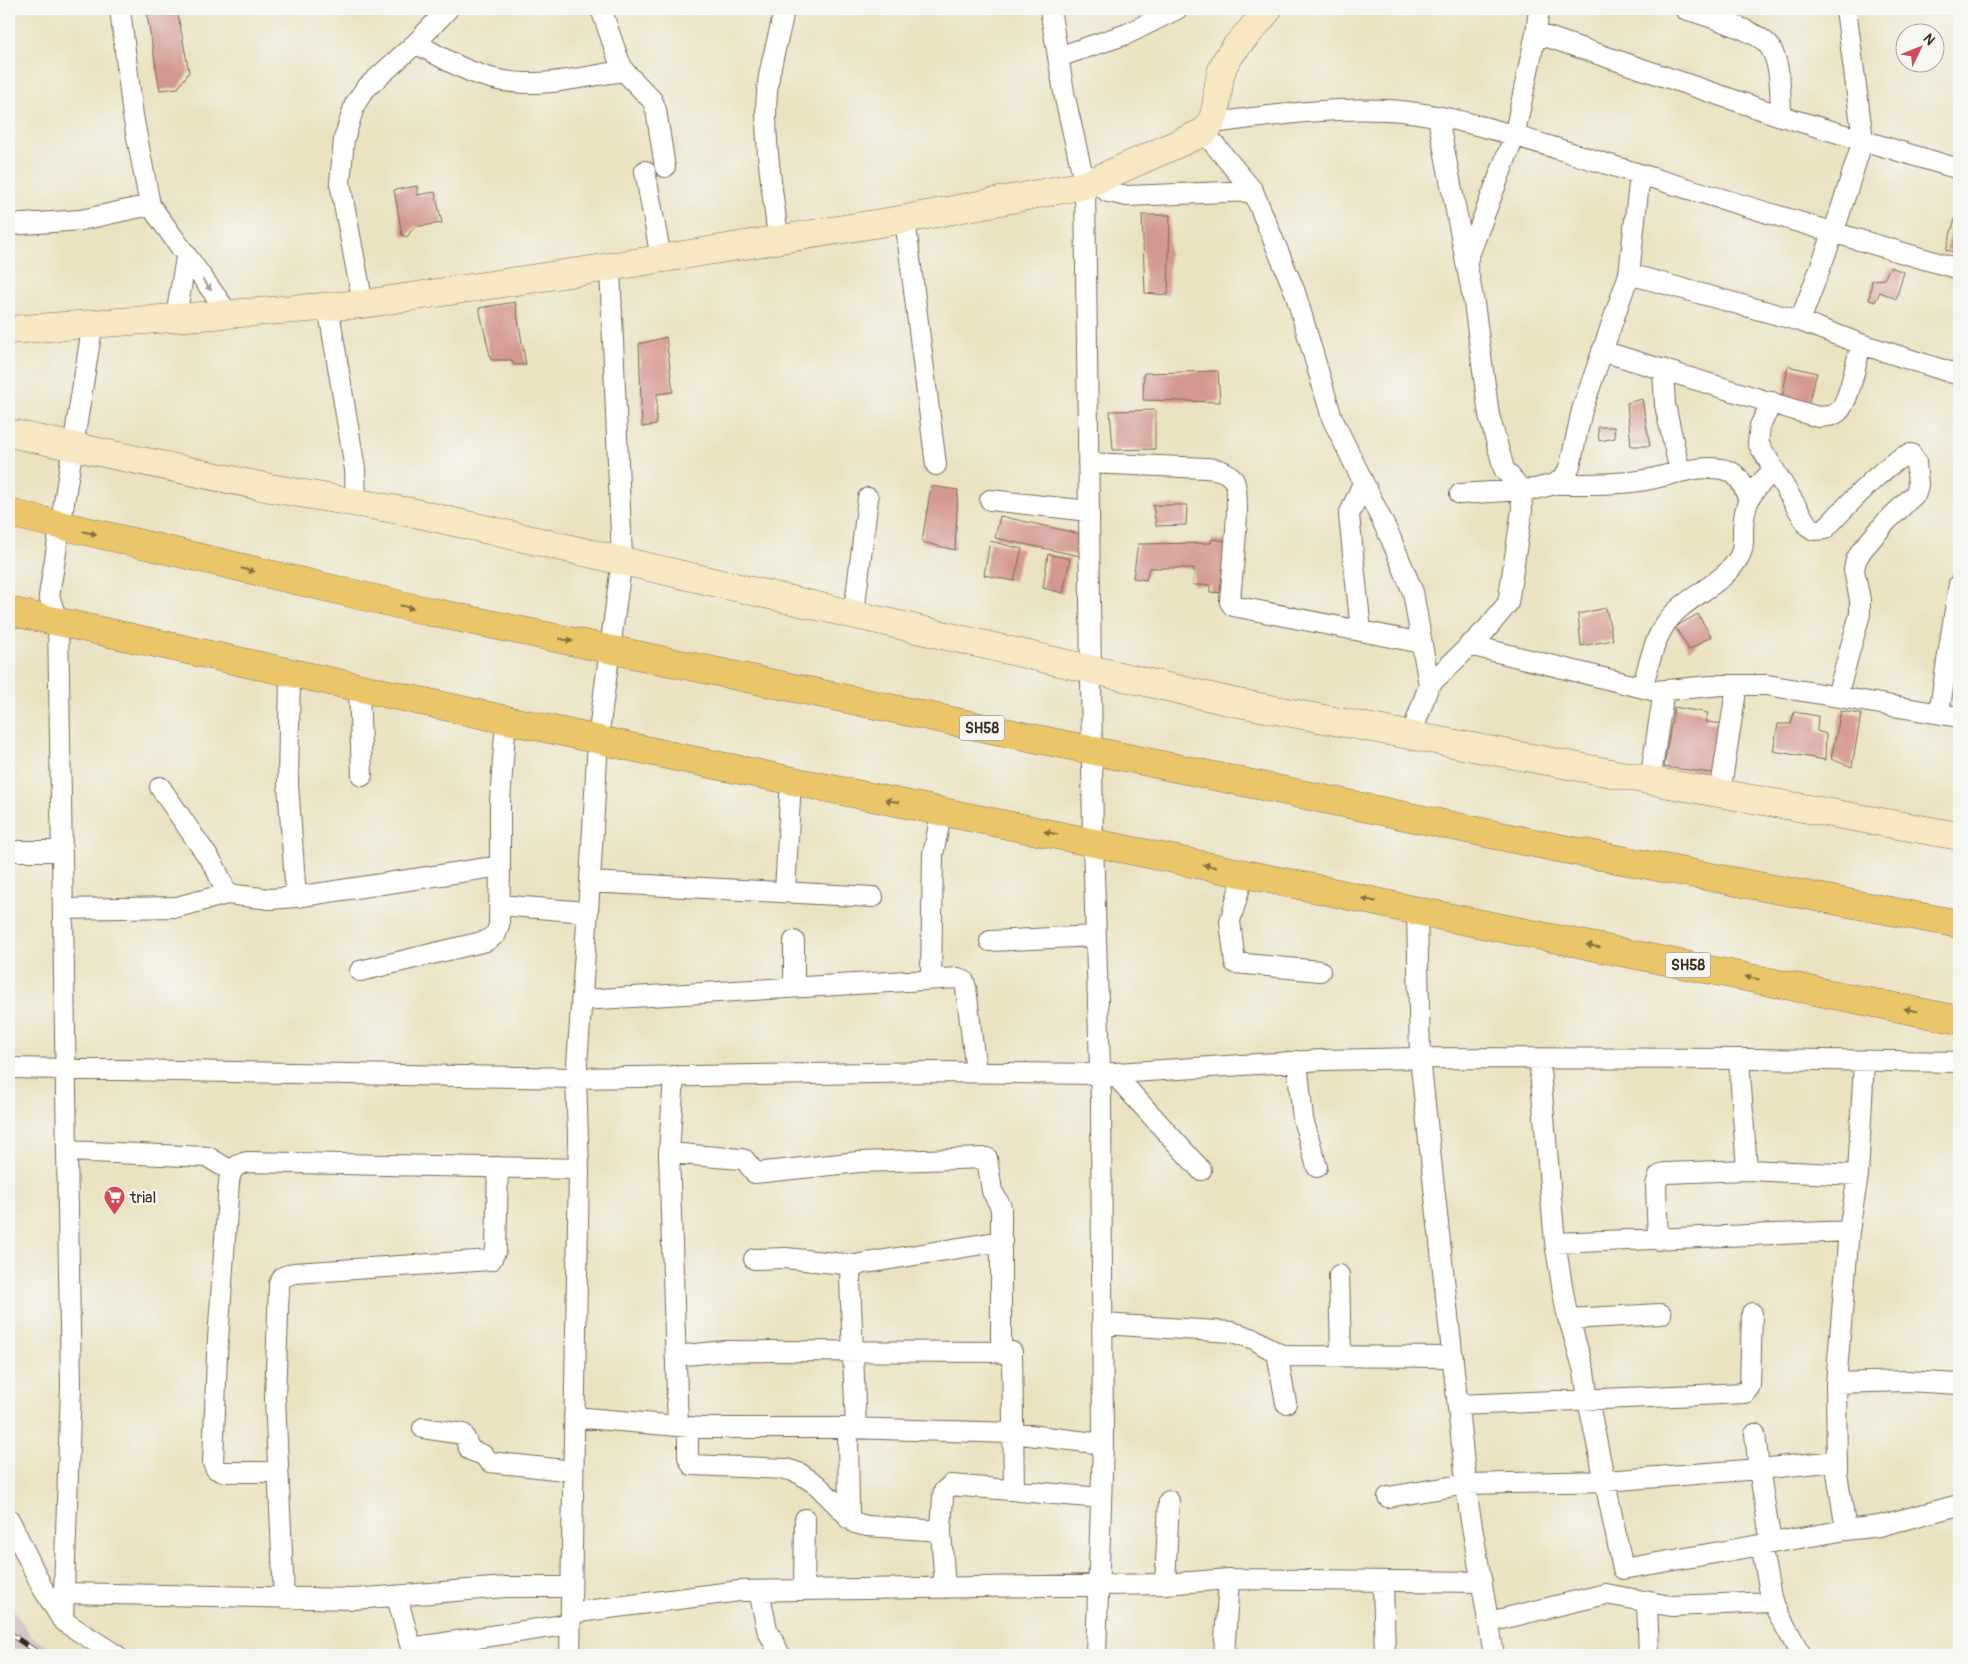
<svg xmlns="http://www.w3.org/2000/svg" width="1968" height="1664" viewBox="0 0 1968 1664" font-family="Pangolin,sans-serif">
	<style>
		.industrial { fill: #d2bec5 }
		.building { fill: #d49892 }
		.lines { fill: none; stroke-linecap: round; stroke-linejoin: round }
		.street-casing { stroke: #786a57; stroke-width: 22 }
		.secondary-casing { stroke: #786a57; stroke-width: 29 }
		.primary-casing { stroke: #786a57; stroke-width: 29 }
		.street { stroke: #fff; stroke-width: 20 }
		.secondary { stroke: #f7e8c3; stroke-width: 28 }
		.primary { stroke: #ebc669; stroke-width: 28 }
		.rail-casing { stroke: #3b2a1e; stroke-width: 5.5 }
		.rail { stroke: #f6f6f2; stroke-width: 4; stroke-dasharray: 11; stroke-linecap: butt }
		.oneway { fill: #a79f9a }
		.oneway2 { fill: #8a7040 }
		.labels { text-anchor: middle; stroke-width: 5; stroke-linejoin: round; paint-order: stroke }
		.shield { fill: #f6f6f2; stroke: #73675e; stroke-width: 1 }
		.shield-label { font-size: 15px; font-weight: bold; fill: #3b2a1e }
		.poi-label { font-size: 16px; fill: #3b2a1e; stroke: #f6f6f2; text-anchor: start }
	</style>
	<rect width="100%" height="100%" fill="#f6f6f2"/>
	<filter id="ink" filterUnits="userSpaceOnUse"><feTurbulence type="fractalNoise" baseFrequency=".02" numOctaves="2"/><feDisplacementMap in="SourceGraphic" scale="10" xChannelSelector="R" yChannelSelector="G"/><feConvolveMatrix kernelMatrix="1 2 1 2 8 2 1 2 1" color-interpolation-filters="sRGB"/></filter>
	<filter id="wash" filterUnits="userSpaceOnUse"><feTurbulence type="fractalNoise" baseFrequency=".0096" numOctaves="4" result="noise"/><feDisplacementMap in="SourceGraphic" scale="20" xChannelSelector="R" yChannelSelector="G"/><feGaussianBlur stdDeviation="1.12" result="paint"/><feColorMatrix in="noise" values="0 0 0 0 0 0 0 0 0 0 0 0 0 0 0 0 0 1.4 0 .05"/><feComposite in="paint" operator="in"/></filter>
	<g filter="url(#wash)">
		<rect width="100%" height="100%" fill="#eae2c1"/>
		<path class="industrial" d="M 9,1603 L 31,1636 L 62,1655 L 9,1655 Z"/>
		<g id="blocks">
			<path class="building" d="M 177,10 L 189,72 L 178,88 L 160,90 L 147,15 Z
				M 417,186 L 417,195 L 435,192 L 442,223 L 414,227 L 407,237 L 402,235 L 394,190 Z
				M 1957,212 L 1959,213 L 1959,253 L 1946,250 Z
				M 1142,215 L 1170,215 L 1168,295 L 1145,293 Z
				M 1890,267 L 1904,272 L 1896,299 L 1880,292 L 1875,302 L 1869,300 L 1872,280 L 1884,279 Z
				M 515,302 L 526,365 L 514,365 L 512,360 L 491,360 L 479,308 Z
				M 666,337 L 673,392 L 657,394 L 656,425 L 642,427 L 639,344 Z
				M 1788,366 L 1817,373 L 1808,405 L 1782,398 Z
				M 1218,371 L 1220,402 L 1143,400 L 1144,373 Z
				M 1642,399 L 1650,446 L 1631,446 L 1627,403 Z
				M 1155,410 L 1155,449 L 1113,450 L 1110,411 Z
				M 1598,427 L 1614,427 L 1615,438 L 1599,441 Z
				M 931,486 L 958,490 L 955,550 L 922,542 Z
				M 1153,505 L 1187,505 L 1186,525 L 1156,526 Z
				M 1000,516 L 1081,534 L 1080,556 L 995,538 Z
				M 1212,539 L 1226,541 L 1227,593 L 1210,592 L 1210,585 L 1193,585 L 1194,568 L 1149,568 L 1146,580 L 1133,578 L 1138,544 L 1211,543 Z
				M 990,541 L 1022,549 L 1014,581 L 984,575 Z
				M 1048,554 L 1070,559 L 1063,593 L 1043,588 Z
				M 1606,608 L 1613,640 L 1581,646 L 1578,614 Z
				M 1698,614 L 1711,636 L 1689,650 L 1675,627 Z
				M 1674,707 L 1708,713 L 1705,722 L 1725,724 L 1719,774 L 1664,767 Z
				M 1841,711 L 1861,714 L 1852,767 L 1831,759 Z
				M 1794,712 L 1818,716 L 1817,731 L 1826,734 L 1825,760 L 1773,751 L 1778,724 L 1791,724 Z"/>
		</g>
	</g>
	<g filter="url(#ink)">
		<use href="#blocks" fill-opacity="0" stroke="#786a57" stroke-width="1"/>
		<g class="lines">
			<defs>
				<path id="street" d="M 120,9 L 133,116 L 150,205 L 228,313
					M 601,9 L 618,58 L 624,71 L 652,100 L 656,110 L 665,167
					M 1050,9 L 1065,98 L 1085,185 L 1093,842 L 1101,1101 L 1103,1444 L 1096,1655
					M 1685,9 C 1706,16 1759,30 1770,47 C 1782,67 1780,95 1781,116
					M 1536,33 L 1781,116 L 1959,169
					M 416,43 C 450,63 485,83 526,83 C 557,84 593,75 624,71
					M 1058,57 L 1127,34 L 1177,9
					M 1212,123 C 1270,116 1327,107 1386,110 C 1454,113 1534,142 1600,162 C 1719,198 1839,235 1959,269
					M 1204,132 L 1253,191 L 1295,292 L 1332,418 L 1391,539 L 1413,592 L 1429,685 L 1411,736
					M 645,171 L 661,258
					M 1095,181 L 1108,192 L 1127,196 L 1253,191
					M 905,219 L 936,465
					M 9,225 L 81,220 L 150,205
					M 778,238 C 773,190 763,140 767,92 C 769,64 780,36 784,9
					M 1466,263 L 1514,137 L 1536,33 L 1539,9
					M 1629,274 L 1800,321 L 1861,344 L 1959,375
					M 363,304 L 340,183 L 344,139 L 355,104 L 365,89 L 416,43 L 448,9
					M 328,306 L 355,469 L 356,503
					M 176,316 L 186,258
					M 1800,321 L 1833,234 L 1863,140 L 1846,9
					M 1602,351 L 1818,417 C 1825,416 1832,417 1838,412 C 1850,401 1856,361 1861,344
					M 1663,369 L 1665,405 L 1680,472
					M 1772,402 L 1760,426 L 1758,443 L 1808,526 L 1814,530 L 1825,529 C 1839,514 1894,454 1911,454 L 1916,462 L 1918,485 L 1916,493 L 1886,522 L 1862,550 L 1856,560 L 1854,570 L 1860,600 L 1860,614 L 1837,696
					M 1088,463 L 1206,468 C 1216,469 1226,470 1233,479 C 1243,493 1231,580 1230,602 L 1233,606 L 1422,643
					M 1555,484 C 1583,484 1611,485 1639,481 C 1665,478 1703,461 1729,471 C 1740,475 1744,488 1748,498
					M 1460,494 L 1535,489 L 1555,484 L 1565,476 L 1570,466 L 1582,410 L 1629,274 L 1640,174
					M 990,500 L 1089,511
					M 854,613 L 868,498
					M 1361,631 L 1349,515 L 1363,483
					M 1469,645 L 1656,691 L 1722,685 L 1767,685 L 1959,717
					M 290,672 L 288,784 L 296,897 L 500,866 L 500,801 L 506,719
					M 1429,685 L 1486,630 L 1508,603 L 1522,510 L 1521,489 L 1504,469 L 1489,415 L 1474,303 L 1438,118
					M 359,687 L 362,776
					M 1642,687 C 1649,666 1653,641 1666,623 C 1685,595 1728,584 1741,553 C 1744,545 1743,537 1743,530 C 1744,501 1752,490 1773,471
					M 1939,713 L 1959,584
					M 1650,781 L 1664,690
					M 160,787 L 215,867 L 227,894
					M 1720,793 L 1737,685
					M 9,851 L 62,851
					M 1244,873 L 1230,921 L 1235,963 L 1320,971
					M 590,882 L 873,897
					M 785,892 L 791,780
					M 499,905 L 587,912
					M 63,909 L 177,907 L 227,894 L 270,899 L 296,897
					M 1417,911 L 1420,1058 L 1469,1509 L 1494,1655
					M 990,941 L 1096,936
					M 360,971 L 486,941 L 496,934 L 499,925 L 500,866
					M 931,979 L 933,854 L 942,811
					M 794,987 L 794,941
					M 581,1000 L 958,978 L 964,981 L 966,988 L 976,1072
					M 1539,1059 L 1555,1243 L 1566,1309 L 1584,1371 L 1588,1400 L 1623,1569 L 1846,1530 L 1879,1526 L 1959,1505
					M 1739,1059 L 1747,1170
					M 1297,1061 L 1303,1119 L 1317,1167
					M 9,1068 L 576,1078 L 930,1072 L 1100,1074 L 1323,1060 L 1420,1058 L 1752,1059 L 1959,1062
					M 1113,1073 L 1201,1170
					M 674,1076 L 669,1153 L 678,1426
					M 67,1151 L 208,1157 L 231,1171
					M 669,1153 L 741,1159 L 745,1160 L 755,1173 L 859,1162 L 987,1158 L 992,1191 L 1001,1207 L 1001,1353
					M 1658,1240 L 1656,1185 L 1659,1176 L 1665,1173 L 1747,1170 L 1858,1175
					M 1555,1243 L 1849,1231
					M 754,1259 L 785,1258 L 855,1265
					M 1339,1275 L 1341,1356
					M 1568,1319 L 1661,1314
					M 1103,1324 L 1232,1332 L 1254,1339 L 1277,1353 L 1287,1356 L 1453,1357
					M 1277,1353 L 1286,1403
					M 676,1356 L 725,1351 L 1012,1352 L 1014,1489
					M 1836,1383 L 1906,1381 L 1959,1384
					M 1458,1405 L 1745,1393 L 1750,1386 L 1752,1313
					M 574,1417 L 701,1428 L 848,1428 L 1013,1433 L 1103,1444
					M 688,1427 L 688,1457 L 692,1465 L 786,1469 L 799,1473 L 817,1485 L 855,1523 L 867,1526 L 941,1531
					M 423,1428 L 463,1434 L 470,1450 L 483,1455 L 490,1462 L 573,1471
					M 848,1428 L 849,1519
					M 856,1429 L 850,1279 L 851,1269 L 860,1264 L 1002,1241
					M 1755,1434 L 1759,1469 L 1837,1461
					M 278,1472 L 224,1472 L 216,1469 L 213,1463 L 217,1354 L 229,1182 C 231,1170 234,1165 247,1162 L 579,1169
					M 1388,1497 L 1467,1484 L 1606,1481 L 1759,1469 L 1771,1543
					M 9,1519 L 42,1587 L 63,1621 L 116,1655
					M 1846,1530 L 1837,1473 L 1836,1383 L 1849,1231 L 1858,1175 L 1864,1061
					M 1761,1545 L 1772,1602 L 1801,1655
					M 1383,1581 L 1385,1655
					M 1165,1584 L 1169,1501
					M 945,1588 L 941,1531 L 943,1496 L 944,1491 L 951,1485 L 1101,1498
					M 804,1590 L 805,1519
					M 759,1591 L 767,1629 L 780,1655
					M 64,1593 L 354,1599 L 506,1587 L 571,1587
					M 397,1597 L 413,1655
					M 284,1598 L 275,1398 L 279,1284 L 283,1277 L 294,1273 L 491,1260 L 496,1250 L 498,1167
					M 1647,1602 L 1649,1655
					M 571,1613 L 739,1591 L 1165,1584 L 1229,1579 L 1482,1582
					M 63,1621 L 71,1385 L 58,623 L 49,596 L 93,322
					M 1489,1622 L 1606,1594 L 1671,1606 L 1772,1602
					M 411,1648 L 570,1624
					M 570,1655 L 579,1169 L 576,1078 L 590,882 L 598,739 L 622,559 L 610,267
					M 1224,1655 L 1229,1579"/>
				<path id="secondary" d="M 9,330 L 363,304 L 597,269 L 905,219 L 1085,185 L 1204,132 C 1222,114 1214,89 1223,67 C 1232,46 1255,29 1268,9
					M 9,433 L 270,488 L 411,512 L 1228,701 L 1685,787 L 1959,836"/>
				<path id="primary" d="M 9,513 L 427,611 L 1553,847 L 1959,924
					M 9,611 L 677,757 L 1323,890 L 1417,911 L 1959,1020"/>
			</defs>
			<use href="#street" class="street-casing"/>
			<use href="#secondary" class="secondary-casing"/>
			<use href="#primary" class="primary-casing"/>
			<use href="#street" class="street"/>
			<use href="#secondary" class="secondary"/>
			<use href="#primary" class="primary"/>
			<defs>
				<path id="rail" d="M 9,1633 L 41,1655"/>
			</defs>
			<use href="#rail" class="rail-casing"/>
			<use href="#rail" class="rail"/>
		</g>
		<defs><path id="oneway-solid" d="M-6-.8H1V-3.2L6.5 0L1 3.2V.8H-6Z" transform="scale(1.25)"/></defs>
		<use class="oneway" href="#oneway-solid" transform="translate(207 285) rotate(52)"/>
		<g class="oneway2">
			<use href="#oneway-solid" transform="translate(90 533) rotate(13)"/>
			<use href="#oneway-solid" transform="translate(248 570) rotate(13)"/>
			<use href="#oneway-solid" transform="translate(407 607) rotate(13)"/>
			<use href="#oneway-solid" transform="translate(566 640) rotate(12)"/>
			<use href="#oneway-solid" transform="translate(892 801) rotate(-168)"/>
			<use href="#oneway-solid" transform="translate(1051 833) rotate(-168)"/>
			<use href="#oneway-solid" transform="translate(1210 866) rotate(-168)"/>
			<use href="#oneway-solid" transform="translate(1369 900) rotate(-167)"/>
			<use href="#oneway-solid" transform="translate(1593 946) rotate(-169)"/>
			<use href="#oneway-solid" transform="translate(1752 978) rotate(-169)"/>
			<use href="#oneway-solid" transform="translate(1911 1010) rotate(-169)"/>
		</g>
	</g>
	<defs>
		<symbol id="supermarket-pin" viewBox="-11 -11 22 30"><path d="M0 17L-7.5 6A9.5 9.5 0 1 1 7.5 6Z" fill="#d1495b" stroke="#f6f6f2"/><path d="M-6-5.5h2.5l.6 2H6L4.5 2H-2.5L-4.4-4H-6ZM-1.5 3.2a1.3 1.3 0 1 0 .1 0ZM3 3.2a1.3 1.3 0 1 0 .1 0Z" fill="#fff"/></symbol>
	</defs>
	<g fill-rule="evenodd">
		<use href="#supermarket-pin" x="102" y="1184" width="25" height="34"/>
	</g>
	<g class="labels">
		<g class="shield">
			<rect x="959.5" y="715.5" width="45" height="25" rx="4"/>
			<rect x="1665.5" y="952.5" width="45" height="25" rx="4"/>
		</g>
		<g class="shield-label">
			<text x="982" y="733">SH58</text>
			<text x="1688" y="970">SH58</text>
		</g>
		<g class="poi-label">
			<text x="130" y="1203">trial</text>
		</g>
	</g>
	<rect width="1968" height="1664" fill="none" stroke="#f6f6f2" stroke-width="30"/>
	<g transform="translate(1920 48) rotate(47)"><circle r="24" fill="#f6f6f2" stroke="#aba49d"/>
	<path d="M0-4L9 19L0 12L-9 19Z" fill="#d1495b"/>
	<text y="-8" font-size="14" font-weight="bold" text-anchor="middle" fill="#3b2a1e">N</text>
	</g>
</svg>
